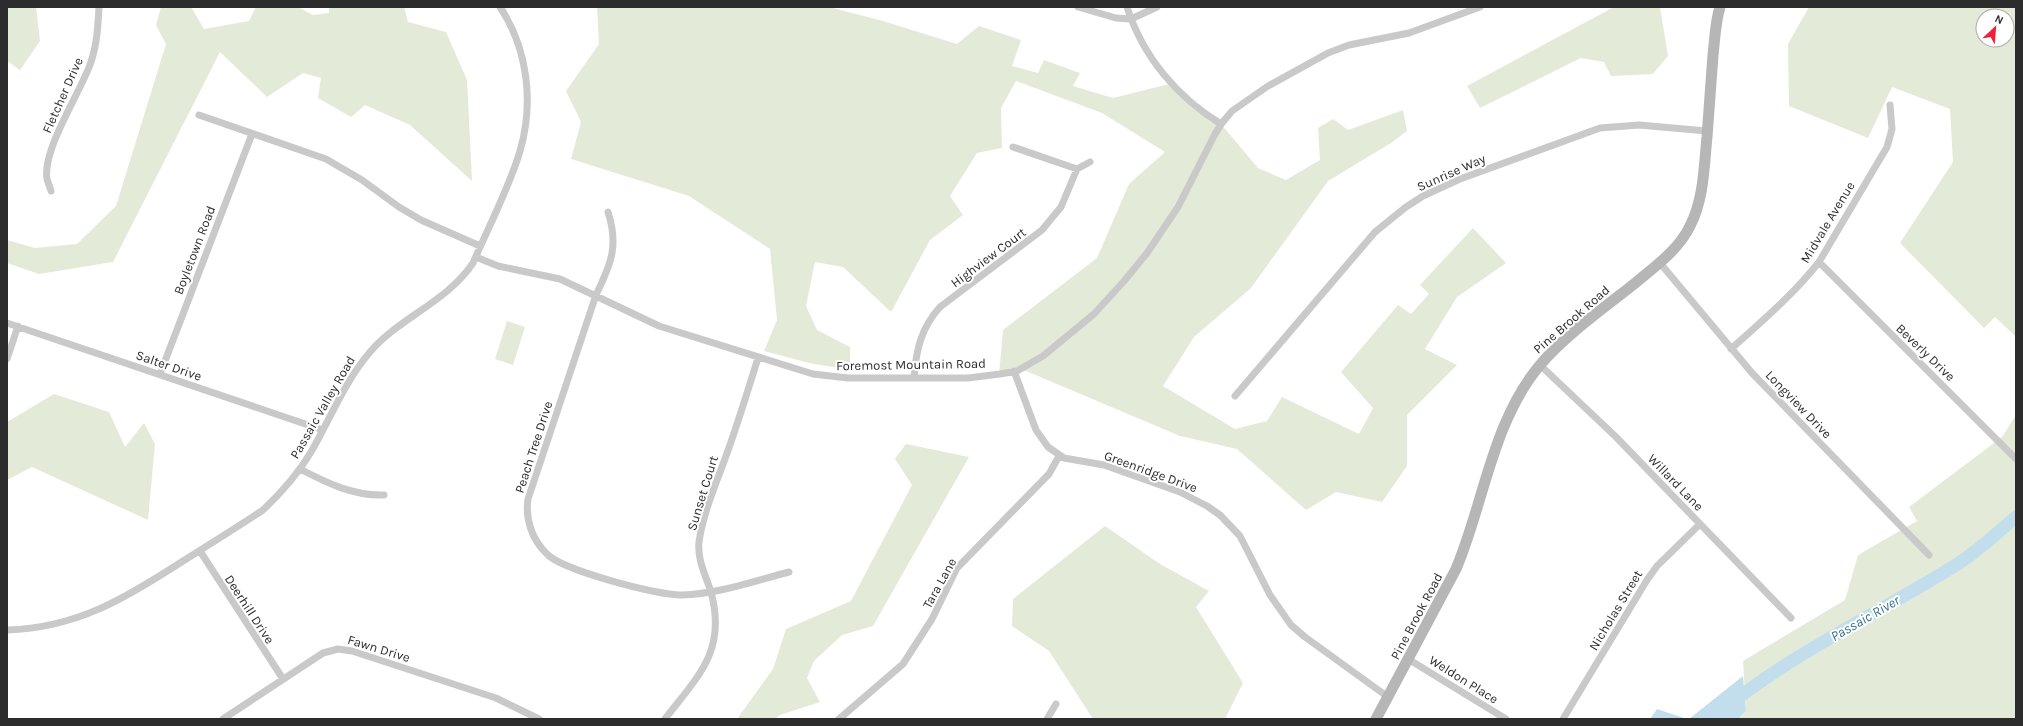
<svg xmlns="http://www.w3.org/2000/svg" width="2023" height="726" viewBox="0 0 2023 726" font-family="Karla,sans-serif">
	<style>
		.green { fill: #e3ebd8; fill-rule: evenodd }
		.water { fill: #c2deed }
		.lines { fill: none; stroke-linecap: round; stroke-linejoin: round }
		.river { stroke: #c2deed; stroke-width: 13 }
		.street { stroke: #c9c9c9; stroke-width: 7 }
		.secondary { stroke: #b6b6b6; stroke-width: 11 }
		.labels { text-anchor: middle; stroke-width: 4; stroke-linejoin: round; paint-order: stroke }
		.street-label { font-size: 13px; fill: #2c2c2c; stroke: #fff }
		.water-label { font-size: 14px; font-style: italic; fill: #357293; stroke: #fff }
	</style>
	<rect width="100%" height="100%" fill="#fff"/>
	<path class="green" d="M 7,7 L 36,7 L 40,41 L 20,70 L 7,61 Z
		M 161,7 L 191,7 L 204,29 L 249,21 L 256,7 L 298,7 L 313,15 L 329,13 L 329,7 L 404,7 L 408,22 L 446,32 L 467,80 L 472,181 L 410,125 L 365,105 L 351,117 L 318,98 L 321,78 L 303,73 L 267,97 L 220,52 L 113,262 L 39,274 L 7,263 L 7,240 L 35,248 L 77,244 L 116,206 L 166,44 L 156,25 Z
		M 597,7 L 829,7 L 883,21 L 957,44 L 979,26 L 1021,40 L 1012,66 L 1038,73 L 1044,60 L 1080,73 L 1073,86 L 1113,98 L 1173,83 L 1221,124 L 1258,168 L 1286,180 L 1320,160 L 1318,128 L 1333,119 L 1348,130 L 1403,110 L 1407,131 L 1391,143 L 1328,181 L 1251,288 L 1194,337 L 1163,386 L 1235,429 L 1267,421 L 1282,397 L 1359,434 L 1373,408 L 1341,372 L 1398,305 L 1411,314 L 1429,294 L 1420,285 L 1473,228 L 1506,263 L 1457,297 L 1425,349 L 1457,365 L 1407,415 L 1407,466 L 1382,502 L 1336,492 L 1306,510 L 1237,449 L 1180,436 L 1026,371 L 999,375 L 1003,330 L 1097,258 L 1129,184 L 1165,152 L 1102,113 L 1016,81 L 1001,108 L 1002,148 L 977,153 L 950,196 L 963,215 L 930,240 L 891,312 L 843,267 L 815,262 L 806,306 L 817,330 L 850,347 L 850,370 L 809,363 L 764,351 L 777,320 L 770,249 L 689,196 L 571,159 L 581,122 L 566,91 L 599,44 Z
		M 1614,7 L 1660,7 L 1668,56 L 1653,74 L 1611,76 L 1604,62 L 1581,58 L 1480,108 L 1467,86 Z
		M 1809,7 L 2016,7 L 2016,337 L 1995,317 L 1984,328 L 1900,243 L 1953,162 L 1950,109 L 1892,87 L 1868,138 L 1789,106 L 1788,44 ZM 1983,16 L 2007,16 L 2007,40 L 1983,40 Z
		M 507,321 L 525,327 L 513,365 L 495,359 Z
		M 54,394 L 109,412 L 125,447 L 144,423 L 155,444 L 148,520 L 32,467 L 7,480 L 7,422 Z
		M 2016,415 L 2016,719 L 1738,719 L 1746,711 L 1743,661 L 1845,600 L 1858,555 L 1917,521 L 1909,507 L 2002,437 Z
		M 906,444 L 969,457 L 873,626 L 842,635 L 814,661 L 807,678 L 820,702 L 780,715 L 775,719 L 737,719 L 773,669 L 786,629 L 851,601 L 912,485 L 895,459 Z
		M 1105,526 L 1160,564 L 1209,591 L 1196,607 L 1243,683 L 1225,719 L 1093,719 L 1049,651 L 1012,626 L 1013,599 Z"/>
	<path class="water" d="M 1743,676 L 1746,711 L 1738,719 L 1689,719 Z
		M 1657,709 L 1687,719 L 1650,719 Z"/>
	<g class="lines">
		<path class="river" d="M 1712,719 C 1786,655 1877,615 1959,563 C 1979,550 1998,532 2016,517"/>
		<path class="street" d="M 1078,7 L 1116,18 L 1131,19 L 1157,7
			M 1127,7 C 1143,57 1177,97 1221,124
			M 199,115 L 326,159 L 362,180 L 399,207 L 421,220 L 480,246
			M 1013,147 L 1077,169
			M 51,191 C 50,187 48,183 47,179 C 42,149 81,92 91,62 C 97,44 98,26 99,7
			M 608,212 C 619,246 611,264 596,295 L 528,499 C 525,519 532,540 547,554 C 562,570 659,596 682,595 C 718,594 754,581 789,572
			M 476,257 L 498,266 L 560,279 L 659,326 L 813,374 L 848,378 L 968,378 L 1000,374 L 1017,371 L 1043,356 L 1094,314 L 1125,280 L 1147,253 L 1178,207 L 1215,134 L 1222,123 L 1232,111 L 1268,86 L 1328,53 L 1349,45 L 1409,33 L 1480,7
			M 1819,262 L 2016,459
			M 1660,263 L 1752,373 L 1929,555
			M 7,323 L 323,430
			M 1731,349 C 1762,321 1793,295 1819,262 L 1887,147 L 1892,129 L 1890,105
			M 7,359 L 18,326
			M 1540,365 L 1616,437 L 1791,618
			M 1014,371 L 1036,430 L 1048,447 L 1064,458 L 1104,465 L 1180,492 L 1207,506 L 1220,515 L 1240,536 L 1270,595 L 1291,625 L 1305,637 L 1388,697
			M 160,374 L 252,134
			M 914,378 C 916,350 921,328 940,307 L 1042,230 L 1061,207 L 1077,169 L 1090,162
			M 1235,396 L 1375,232 L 1406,207 L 1423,196 L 1460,179 L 1600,128 L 1639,125 L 1707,131
			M 300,469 C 327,483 353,496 384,495
			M 200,551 L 283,679
			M 7,630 C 77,628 126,598 183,561 C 210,544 236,528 263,510 C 281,493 298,474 311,452 C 330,419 345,381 370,352 C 400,317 447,302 473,263 C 488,228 510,186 520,151 C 534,103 528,49 500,7
			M 1408,659 L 1506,719
			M 223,719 L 323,653 L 338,649 L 352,651 L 496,698 L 539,719
			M 665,719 C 698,676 727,651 711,592 C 706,576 697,560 699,542 C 703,513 716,484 726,456 C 738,423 748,390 758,358
			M 839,719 L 903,664 L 932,619 L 957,568 L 1049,474 L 1059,456
			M 1047,719 L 1056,704
			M 1563,719 L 1647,580 L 1657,566 L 1700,524"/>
		<path class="secondary" d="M 1376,719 L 1456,569 C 1484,503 1492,422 1540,365 C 1566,334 1607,306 1639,280 C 1657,265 1679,249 1690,226 C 1704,199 1704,166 1707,137 C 1709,110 1711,83 1713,55 C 1715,39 1715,23 1720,7"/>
	</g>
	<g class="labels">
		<g class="street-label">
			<text transform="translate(62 95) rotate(-66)" y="5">Fletcher Drive</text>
			<text transform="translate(1451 172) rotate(-24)" y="5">Sunrise Way</text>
			<text transform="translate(1827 222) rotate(-59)" y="5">Midvale Avenue</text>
			<text transform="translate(194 250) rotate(-69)" y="5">Boyletown Road</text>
			<text transform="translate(988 257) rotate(-37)" y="5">Highview Court</text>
			<text transform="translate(1571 319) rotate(-41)" y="5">Pine Brook Road</text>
			<text transform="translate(1926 352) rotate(44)" y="5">Beverly Drive</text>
			<text transform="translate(911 364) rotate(-1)" y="5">Foremost Mountain Road</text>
			<text transform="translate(169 365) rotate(19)" y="5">Salter Drive</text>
			<text transform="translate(1799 404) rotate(46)" y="5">Longview Drive</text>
			<text transform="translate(322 407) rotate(-60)" y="5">Passaic Valley Road</text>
			<text transform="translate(533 447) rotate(-72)" y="5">Peach Tree Drive</text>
			<text transform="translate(1151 471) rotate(20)" y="5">Greenridge Drive</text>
			<text transform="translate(1676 482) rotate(46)" y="5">Willard Lane</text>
			<text transform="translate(702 493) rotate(-73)" y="5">Sunset Court</text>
			<text transform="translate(939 583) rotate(-61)" y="5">Tara Lane</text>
			<text transform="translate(250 609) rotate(57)" y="5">Deerhill Drive</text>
			<text transform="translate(1615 610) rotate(-59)" y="5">Nicholas Street</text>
			<text transform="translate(1416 616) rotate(-62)" y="5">Pine Brook Road</text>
			<text transform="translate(379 648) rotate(17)" y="5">Fawn Drive</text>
			<text transform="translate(1464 679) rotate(32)" y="5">Weldon Place</text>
		</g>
		<g class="water-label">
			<text transform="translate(1865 618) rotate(-30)" y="5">Passaic River</text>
		</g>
	</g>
	<rect width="2023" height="726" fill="none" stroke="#2c2c2c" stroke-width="16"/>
	<g transform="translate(1995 28) rotate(26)"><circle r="19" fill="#ffffff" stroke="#ababab"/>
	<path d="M0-3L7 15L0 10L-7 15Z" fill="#f21f36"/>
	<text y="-6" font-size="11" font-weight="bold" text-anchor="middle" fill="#2c2c2c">N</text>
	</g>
</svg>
